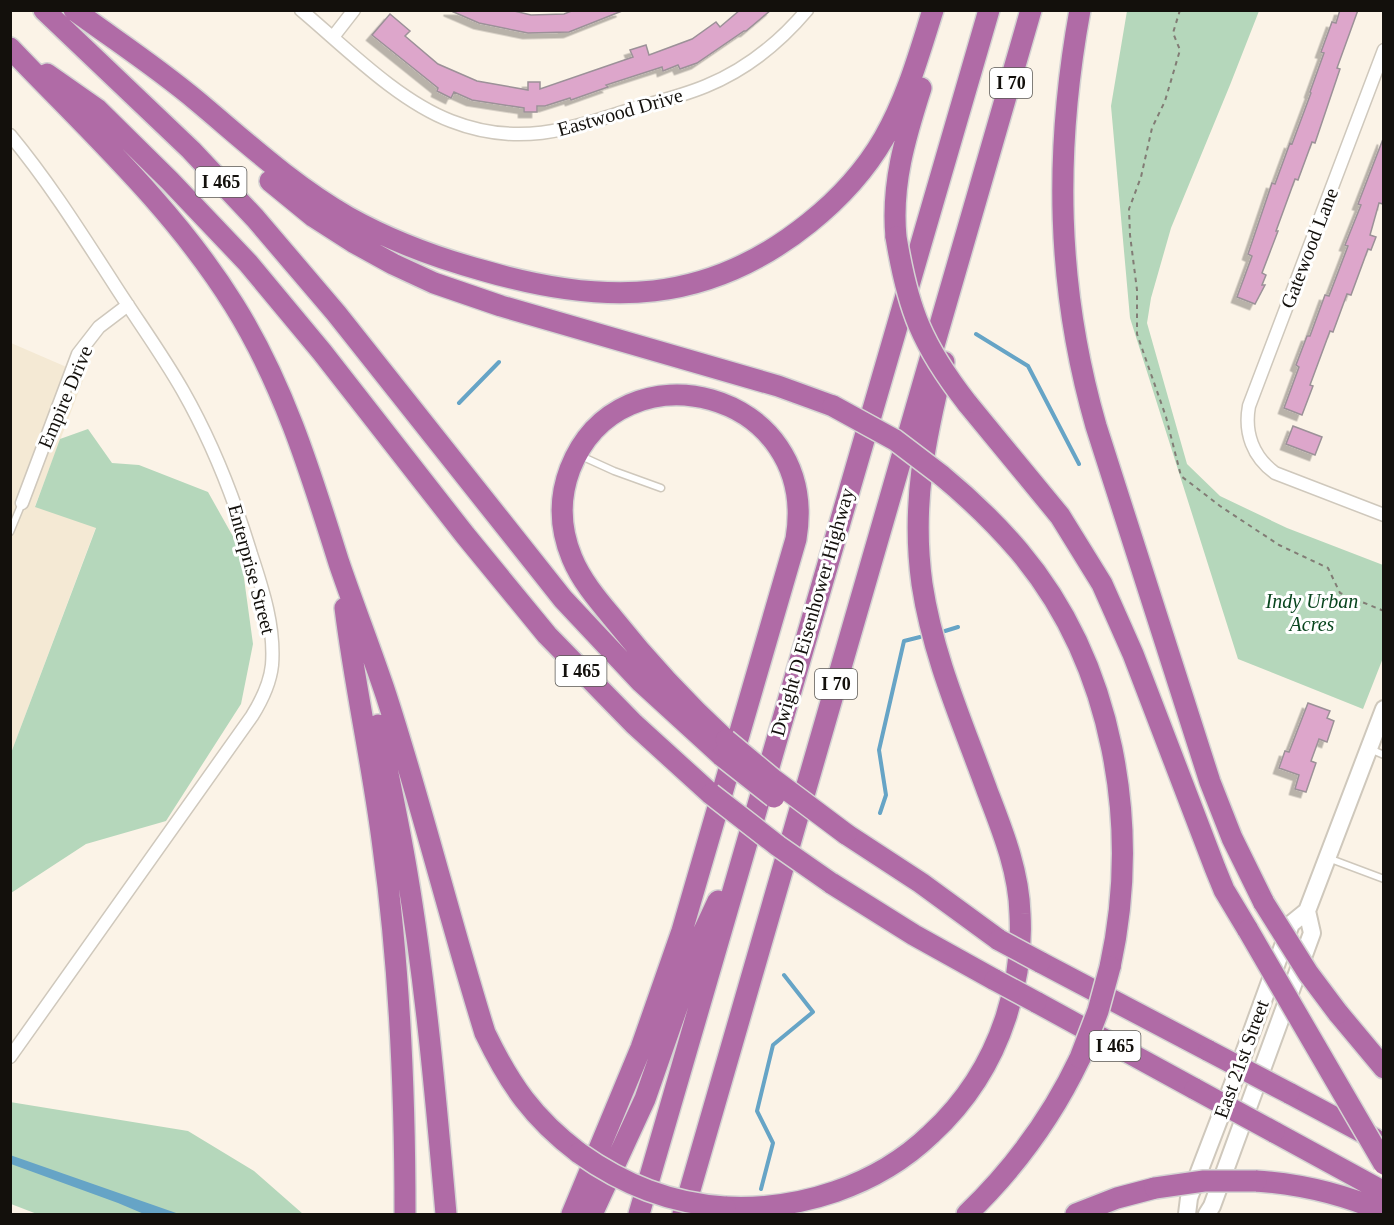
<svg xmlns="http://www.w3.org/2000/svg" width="1394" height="1225" viewBox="0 0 1394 1225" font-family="Georgia,serif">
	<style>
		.industrial { fill: #f4e9d4 }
		.green { fill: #b5d7bb }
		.water { fill: #66a4c6 }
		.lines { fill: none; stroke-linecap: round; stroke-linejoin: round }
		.stream { stroke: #66a4c6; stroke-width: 4 }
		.building { fill: #dda6cb; stroke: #9c9198; stroke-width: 1.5; filter: url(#shadow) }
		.service-casing { stroke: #cfc8bc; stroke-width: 9 }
		.minor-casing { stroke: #cfc8bc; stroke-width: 15 }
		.secondary-casing { stroke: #cfc8bc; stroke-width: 20 }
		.motorway-casing { stroke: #d5d4d3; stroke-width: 24 }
		.path { stroke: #827c75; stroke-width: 2; stroke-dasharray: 4.5 4.5; stroke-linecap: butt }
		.service { stroke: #fff; stroke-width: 6 }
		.minor { stroke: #fff; stroke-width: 12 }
		.secondary { stroke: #fff; stroke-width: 16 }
		.motorway { stroke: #b06ba6; stroke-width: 21 }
		.motorway-bridge-casing { stroke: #d5d4d3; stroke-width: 24; stroke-linecap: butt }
		.motorway-bridge { stroke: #b06ba6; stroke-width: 21 }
		.labels { text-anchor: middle; stroke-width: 6; stroke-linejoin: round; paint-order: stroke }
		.shield { fill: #fff; stroke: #5a5855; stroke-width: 1.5 }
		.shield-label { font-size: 18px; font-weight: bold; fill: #13100c }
		.street-label { font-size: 20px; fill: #13100c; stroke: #fff }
		.park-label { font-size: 20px; font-style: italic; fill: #08451e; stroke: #fff }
	</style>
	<defs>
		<filter id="shadow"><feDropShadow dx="-5.5" dy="5.5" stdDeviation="0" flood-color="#0004"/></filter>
	</defs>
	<rect width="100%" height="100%" fill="#fbf3e7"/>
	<path class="industrial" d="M 11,343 L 85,375 L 35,506 L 96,527 L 11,753 Z"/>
	<path class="green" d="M 1127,11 L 1259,11 L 1230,85 L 1171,228 L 1151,298 L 1147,323 L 1187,464 L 1220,496 L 1287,528 L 1383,565 L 1383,658 L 1363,709 L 1238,659 L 1130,318 L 1111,106 Z
		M 88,429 L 112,463 L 139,465 L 208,492 L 240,549 L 253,644 L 241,704 L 166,821 L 86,844 L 11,893 L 11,753 L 96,528 L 35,507 L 60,439 Z
		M 10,1102 L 188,1131 L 254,1171 L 303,1214 L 37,1214 L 11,1204 Z"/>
	<path class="water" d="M 10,1155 L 179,1214 L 144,1214 L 118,1203 L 11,1164 Z"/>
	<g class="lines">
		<path class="stream" d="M 976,334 L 1028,366 L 1079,464
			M 459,403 L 499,362
			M 945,631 L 958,627
			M 880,813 L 886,795 L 879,750 L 904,641 L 920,637
			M 761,1189 L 773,1143 L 757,1111 L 773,1045 L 813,1012 L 784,975"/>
	</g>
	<path class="building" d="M 449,10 L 510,10 L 531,15 L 564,14 L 574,10 L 622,11 L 569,32 L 528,33 L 479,23 Z
		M 740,10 L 771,10 L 746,31 L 744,31 L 697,63 L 680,69 L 678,65 L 663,71 L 662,67 L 606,85 L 608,87 L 571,100 L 570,98 L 545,106 L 537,106 L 537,112 L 524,112 L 524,108 L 472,100 L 454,92 L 451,98 L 437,91 L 438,88 L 372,35 L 390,14 L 410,31 L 405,36 L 438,64 L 477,81 L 528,90 L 528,82 L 540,82 L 540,89 L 633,57 L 630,50 L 646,45 L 649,55 L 692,39 L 716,22 L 720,27 Z
		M 1340,10 L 1358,10 L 1337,68 L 1340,69 L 1315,143 L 1312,142 L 1298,180 L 1295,179 L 1276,231 L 1278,231 L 1262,273 L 1266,275 L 1262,285 L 1265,285 L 1255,304 L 1237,297 L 1252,256 L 1248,254 L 1272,183 L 1275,184 L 1290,143 L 1292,144 L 1311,93 L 1310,92 L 1324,53 L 1321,52 L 1332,22 L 1336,23 Z
		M 1383,139 L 1383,204 L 1379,203 L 1370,235 L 1376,237 L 1371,250 L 1368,249 L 1351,295 L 1347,294 L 1333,332 L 1330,331 L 1310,385 L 1313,386 L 1302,415 L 1284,408 L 1299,367 L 1296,365 L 1307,336 L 1310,336 L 1325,295 L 1329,296 L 1348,246 L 1345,245 L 1361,205 L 1358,204 Z
		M 1293,426 L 1322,437 L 1315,455 L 1286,444 Z
		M 1308,703 L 1330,711 L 1327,718 L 1334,721 L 1327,742 L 1319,739 L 1311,761 L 1316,763 L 1306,792 L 1295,789 L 1299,775 L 1279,768 L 1285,751 L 1289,752 Z"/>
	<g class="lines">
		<defs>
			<path id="service" d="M 581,456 L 614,471 L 661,488
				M 10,532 L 22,503
				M 1370,749 L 1384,755
				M 1328,858 L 1384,879"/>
			<path id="minor" d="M 301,10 C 345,47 398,101 451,121 C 517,147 568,130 632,109 C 657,102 682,96 706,86 C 745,70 780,42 807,10
				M 333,37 L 354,10
				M 1384,50 L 1249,406 C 1244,433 1253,457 1275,473 L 1384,515
				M 10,135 C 49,182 81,233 114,284 C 137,320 162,354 183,391 C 212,442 234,498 251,554 C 263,590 275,628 272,665 C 270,684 262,700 252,716 L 10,1057
				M 22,503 L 78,354 L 99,327 L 128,305"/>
			<path id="secondary" d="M 1187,1214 L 1189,1198 L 1232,1086 L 1291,924 L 1307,911 L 1384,709
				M 1207,1214 L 1212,1206 L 1312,933 L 1307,911"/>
			<path id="motorway" d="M 44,10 L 191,150 L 255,218 L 336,313 L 563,599 L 641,682 L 722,756
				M 74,10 C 115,40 158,68 197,101 C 246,142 292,185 348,217 C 391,241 437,258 485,271 C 606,306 707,305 809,223 C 839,199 865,171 884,138 C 907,98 919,54 933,10
				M 1080,10 C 1054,152 1056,287 1096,426 L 1210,782 L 1232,838 L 1264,903
				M 10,48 C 89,131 173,207 234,305 C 284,385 311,474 339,563 C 354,607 371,650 386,695 C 422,806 450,921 485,1033 C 510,1085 533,1118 579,1153
				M 47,74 L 97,109 L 170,181 L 248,263 L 322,352 L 465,535 L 547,635 L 634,724 L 711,794
				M 270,181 L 314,217 L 353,242 L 393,264 L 434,283 L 501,306 L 778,386 L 833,406
				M 896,237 C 891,185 905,138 921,88
				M 967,403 L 1060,516 L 1102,584 L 1133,654 L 1215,868 L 1224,890 L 1248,930
				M 941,475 C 969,498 995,523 1019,551 C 1114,664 1141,825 1110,967
				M 345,608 C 355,688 373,767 383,847 C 400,969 405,1091 405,1214
				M 378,725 C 388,774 399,824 407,873 C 426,986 436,1100 446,1214
				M 846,834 L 921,883 L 999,940
				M 831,883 L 914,935 L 995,980
				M 1040,962 L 1209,1051
				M 1036,1002 L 1195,1089
				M 1338,1013 L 1384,1068
				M 1289,1093 L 1375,1139
				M 1274,1132 L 1384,1192
				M 1256,1181 C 1301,1184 1343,1194 1384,1212
				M 725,1207 C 799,1211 877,1186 931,1134 C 967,1101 991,1063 1006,1017 C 1017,983 1022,949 1020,914 C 1019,872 1003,832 988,793 C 963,724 933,657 922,584 C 911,505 925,438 944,362
				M 572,1214 L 641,1048 L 682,931 L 796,539 C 821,390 620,340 570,469 C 559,498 560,529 572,558 C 581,580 597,599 612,617 C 647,661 685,702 726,740
				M 592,1214 L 645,1099 L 703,933 L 718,901
				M 639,1214 L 989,10
				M 683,1214 L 1031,10
				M 967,1214 C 1014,1169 1052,1117 1080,1058
				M 1076,1214 L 1117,1198 L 1155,1188"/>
		</defs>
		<use href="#service" class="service-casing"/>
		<use href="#minor" class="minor-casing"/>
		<use href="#secondary" class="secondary-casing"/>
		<use href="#motorway" class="motorway-casing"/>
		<path class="path" d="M 1180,10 L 1173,33 L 1180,50 L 1165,101 L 1152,128 L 1141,177 L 1129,209 L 1130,235 L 1137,290 L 1137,334 L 1166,417 L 1181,476 L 1220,506 L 1279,545 L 1328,568 L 1340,593 L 1384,611"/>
		<use href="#service" class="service"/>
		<use href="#minor" class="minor"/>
		<use href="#secondary" class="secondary"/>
		<use href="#motorway" class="motorway"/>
		<defs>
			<path id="motorway-bridge" d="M 896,237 C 908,310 922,345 967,403
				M 833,406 L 895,440 L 941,475
				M 726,740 L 774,780 L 846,834
				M 722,756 L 774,797
				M 711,794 L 778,846 L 831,883
				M 1264,903 L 1308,973 L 1338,1013
				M 1248,930 L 1384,1164
				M 999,940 L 1040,962
				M 995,980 L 1036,1002
				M 1209,1051 L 1289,1093
				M 1080,1058 L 1098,1011 L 1110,967
				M 1195,1089 L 1274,1132
				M 579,1153 C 624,1185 670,1203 725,1207
				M 1155,1188 L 1204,1181 L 1256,1181"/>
		</defs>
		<use href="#motorway-bridge" class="motorway-bridge-casing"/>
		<use href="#motorway-bridge" class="motorway-bridge"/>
	</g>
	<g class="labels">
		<g class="shield">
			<rect x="990" y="68" width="42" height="30" rx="4.5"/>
			<rect x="195.5" y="167" width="51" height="30" rx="4.5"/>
			<rect x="555.5" y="656" width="51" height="30" rx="4.5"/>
			<rect x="815" y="669" width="42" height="30" rx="4.5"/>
			<rect x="1089.5" y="1031" width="51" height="30" rx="4.5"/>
		</g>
		<g class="shield-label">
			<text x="1011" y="89">I 70</text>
			<text x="221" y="188">I 465</text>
			<text x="581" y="677">I 465</text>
			<text x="836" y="690">I 70</text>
			<text x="1115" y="1052">I 465</text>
		</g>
		<g class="street-label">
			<text transform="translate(620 112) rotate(-16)" y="7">Eastwood Drive</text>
			<text transform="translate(1309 248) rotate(-69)" y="7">Gatewood Lane</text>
			<text transform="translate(65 397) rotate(-67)" y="7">Empire Drive</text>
			<text transform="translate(252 569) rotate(75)" y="7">Enterprise Street</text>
			<text transform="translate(812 612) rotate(-74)" y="7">Dwight D Eisenhower Highway</text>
			<text transform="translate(1241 1059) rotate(-70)" y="7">East 21st Street</text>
		</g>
		<g class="park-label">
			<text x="1312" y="608">Indy Urban<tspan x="1312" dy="23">Acres</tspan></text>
		</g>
	</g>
	<rect width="1394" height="1225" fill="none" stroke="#13100c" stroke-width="24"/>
</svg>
